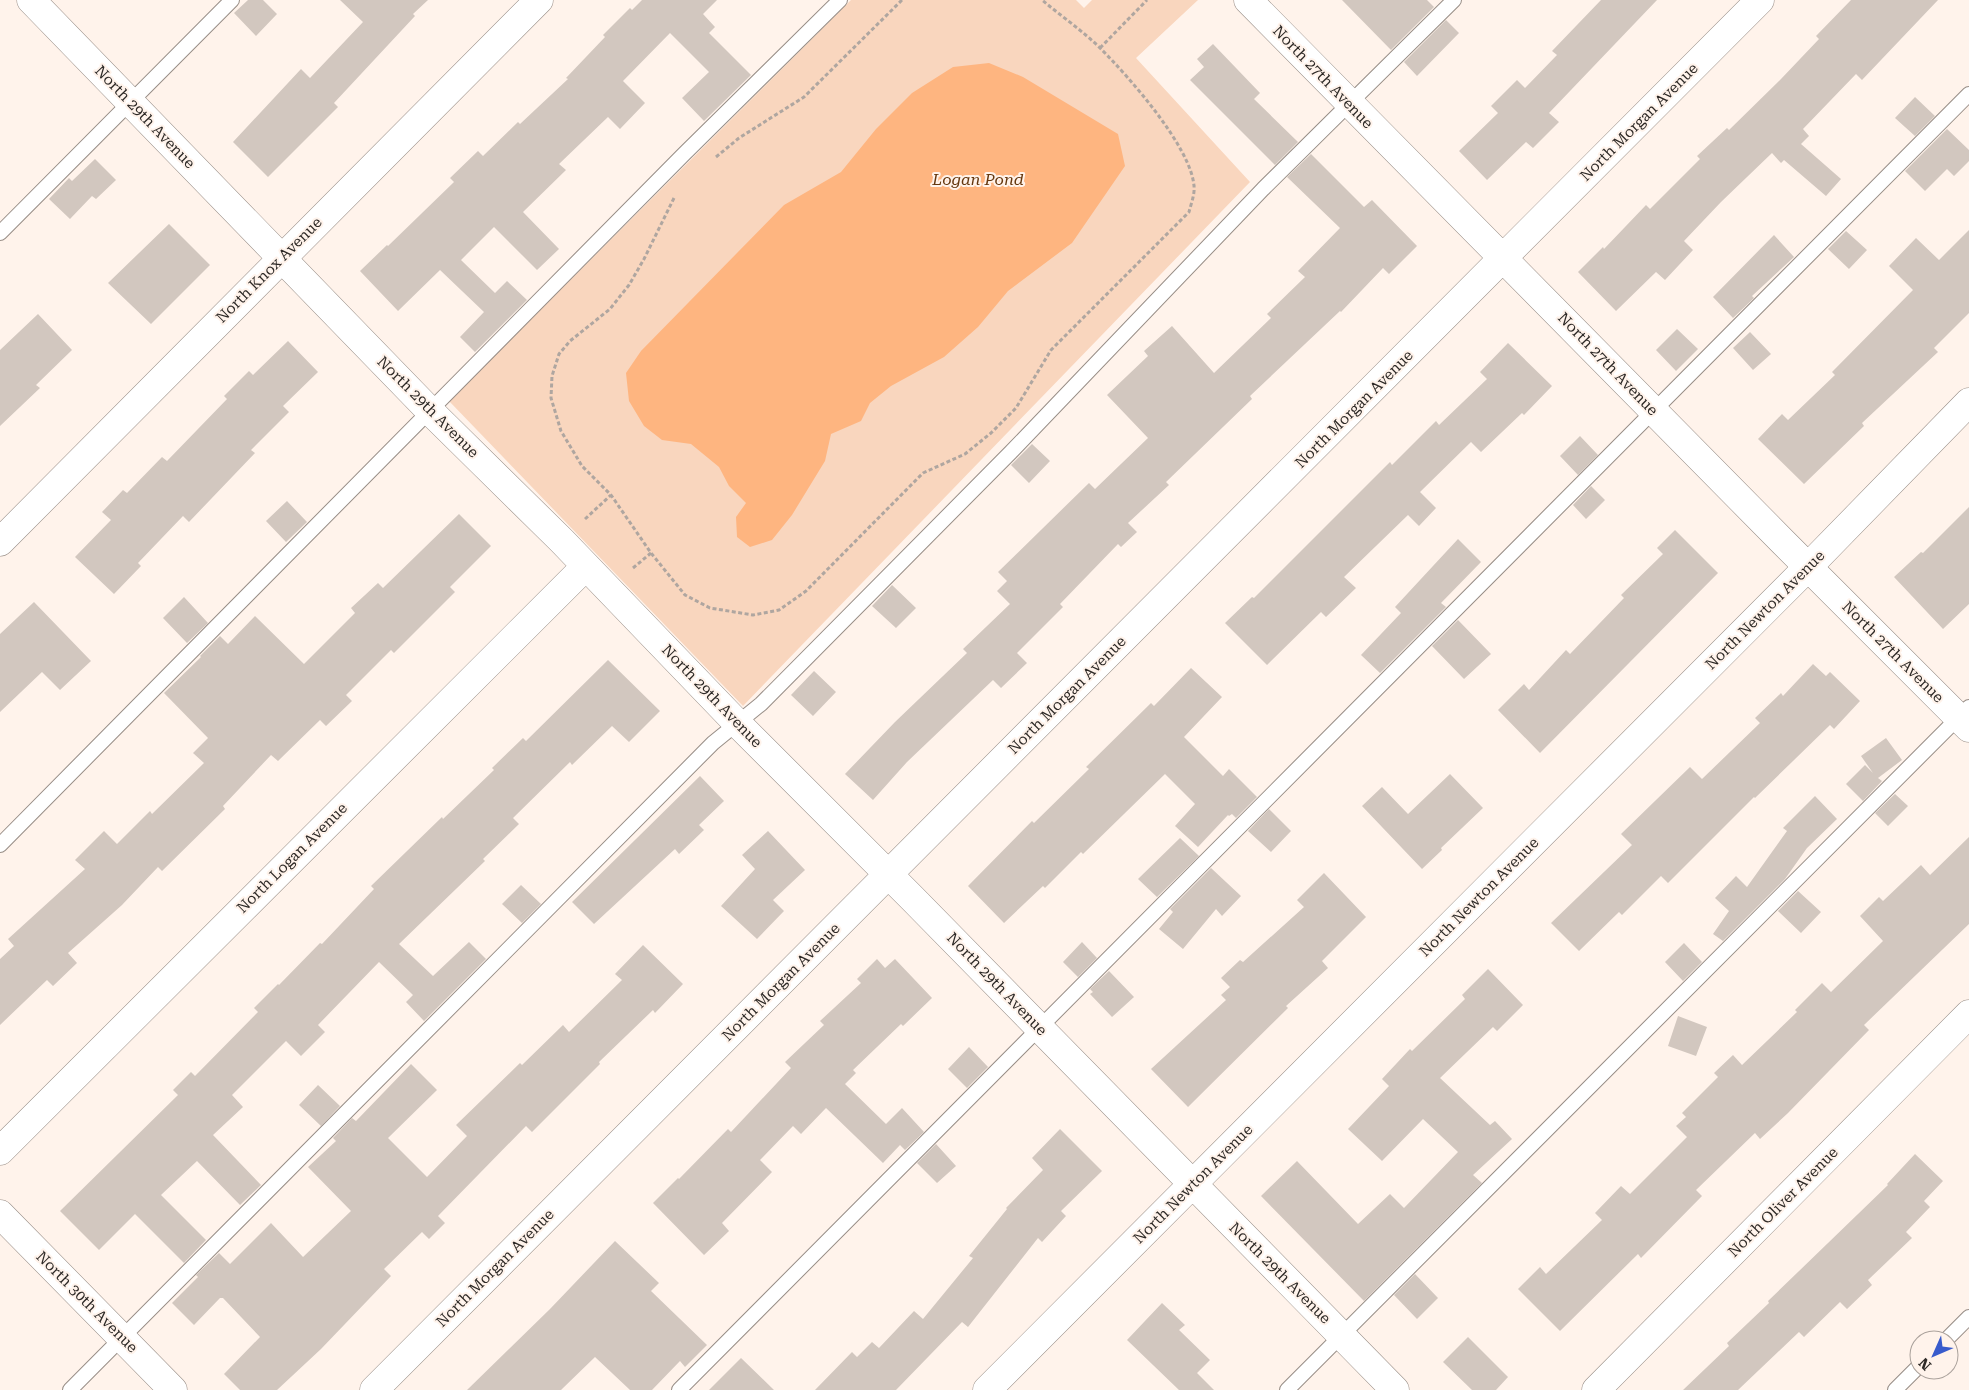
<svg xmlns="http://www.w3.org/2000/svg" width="1969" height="1390" viewBox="0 0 1969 1390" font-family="'Roboto Serif',serif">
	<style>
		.green { fill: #f9d6be }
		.water { fill: #feb580 }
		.building { fill: #d2c7bf }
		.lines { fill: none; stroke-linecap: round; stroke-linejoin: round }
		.lane-casing { stroke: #978d86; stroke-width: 16 }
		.street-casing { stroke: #978d86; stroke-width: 29 }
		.path { stroke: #afa6a0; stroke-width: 3; stroke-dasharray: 4 2.5; stroke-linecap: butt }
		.lane { stroke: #fff; stroke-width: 14 }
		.street { stroke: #fff; stroke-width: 28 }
		.labels { text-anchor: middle; stroke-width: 4; stroke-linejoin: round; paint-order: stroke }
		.street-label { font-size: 15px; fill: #2d2926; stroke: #fff3eb }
		.water-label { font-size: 16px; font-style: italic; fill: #65370e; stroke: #fff3eb }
	</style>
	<rect width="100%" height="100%" fill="#fff3eb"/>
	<path class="green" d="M 851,0 L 1076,0 L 1084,8 L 1092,0 L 1198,0 L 1136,58 L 1250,182 L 743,706 L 449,401 Z"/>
	<path class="water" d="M 989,63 L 1023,77 L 1118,134 L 1125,166 L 1072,243 L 1008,291 L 978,327 L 944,357 L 891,386 L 870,403 L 861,421 L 831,434 L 825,461 L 792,515 L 772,540 L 750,547 L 737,537 L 736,517 L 746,503 L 729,486 L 719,467 L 691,444 L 662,440 L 644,426 L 629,401 L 626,373 L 641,351 L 784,205 L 841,172 L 876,129 L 912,93 L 953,67 Z"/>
	<path class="building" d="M 248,0 L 263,0 L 277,14 L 256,36 L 234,13 Z
		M 340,0 L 428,0 L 413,14 L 415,16 L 334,103 L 338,107 L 268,177 L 233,142 L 301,69 L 310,78 L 363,22 Z
		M 642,0 L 717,0 L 703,14 L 715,27 L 709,33 L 751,75 L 704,121 L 682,98 L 709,72 L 670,33 L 623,81 L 645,103 L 620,129 L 608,117 L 559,164 L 566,170 L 523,212 L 559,249 L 537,270 L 494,227 L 461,260 L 495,293 L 507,281 L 527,300 L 475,352 L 460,337 L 484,312 L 440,270 L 398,311 L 360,271 L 387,245 L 388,246 L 454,182 L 450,178 L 478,151 L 483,156 L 518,122 L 520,124 L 568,79 L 566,78 L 605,37 L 603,35 L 630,8 L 632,10 Z
		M 1342,0 L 1427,0 L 1434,7 L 1391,50 Z
		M 1601,0 L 1657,0 L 1549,113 L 1559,122 L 1533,148 L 1526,142 L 1487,180 L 1459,151 L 1498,113 L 1491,106 L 1517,80 L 1525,88 L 1557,55 L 1552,51 Z
		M 1851,0 L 1938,0 L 1862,80 L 1856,74 L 1803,129 L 1809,136 L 1801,144 L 1841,179 L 1826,196 L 1784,160 L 1781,163 L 1772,153 L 1721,202 L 1684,241 L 1693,250 L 1665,280 L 1656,272 L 1616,311 L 1578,272 L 1603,247 L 1604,249 L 1646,205 L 1650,209 L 1700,159 L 1697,156 L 1727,128 L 1729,130 L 1781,79 L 1819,39 L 1816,36 Z
		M 1446,20 L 1459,33 L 1417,76 L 1404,62 Z
		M 1213,44 L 1260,93 L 1254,99 L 1298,142 L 1275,165 L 1190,80 L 1204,67 L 1197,59 Z
		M 1915,97 L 1935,116 L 1915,136 L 1895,118 Z
		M 1947,129 L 1969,150 L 1969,161 L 1954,176 L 1947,169 L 1925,191 L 1905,171 Z
		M 1311,154 L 1364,207 L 1372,200 L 1417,246 L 1389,274 L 1383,268 L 1341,312 L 1340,311 L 1250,396 L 1252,399 L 1166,482 L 1169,485 L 1128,523 L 1137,532 L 1121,547 L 1118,544 L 1060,604 L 1063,607 L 1017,653 L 1027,663 L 1001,688 L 993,680 L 907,762 L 873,800 L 845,774 L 895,722 L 967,653 L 963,649 L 1010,604 L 997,591 L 1007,581 L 998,572 L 1089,483 L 1095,489 L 1148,438 L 1107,395 L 1148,356 L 1144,351 L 1172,326 L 1214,373 L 1271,318 L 1267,314 L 1305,277 L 1298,271 L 1340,228 L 1287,177 Z
		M 95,159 L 116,180 L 96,199 L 92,196 L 70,219 L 49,199 L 69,178 L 72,181 Z
		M 169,224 L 210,265 L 151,324 L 108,283 Z
		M 1969,230 L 1969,313 L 1934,348 L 1938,352 L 1862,423 L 1864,426 L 1804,484 L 1758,439 L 1782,414 L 1788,420 L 1835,375 L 1832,372 L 1913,290 L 1889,266 L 1916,238 L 1939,260 Z
		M 1846,231 L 1867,250 L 1849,269 L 1828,249 Z
		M 1774,235 L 1794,257 L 1752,296 L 1754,298 L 1733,318 L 1713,297 Z
		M 38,314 L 72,350 L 36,385 L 40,388 L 0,426 L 0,350 Z
		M 1677,329 L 1698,349 L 1676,371 L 1656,350 Z
		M 1750,332 L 1771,354 L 1753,370 L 1733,348 Z
		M 288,341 L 318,372 L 283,406 L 289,412 L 251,450 L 255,453 L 189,522 L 183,516 L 138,563 L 141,566 L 114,594 L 75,557 L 111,520 L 102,512 L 123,490 L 127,493 L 162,457 L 167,461 L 227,399 L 224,396 L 249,371 L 253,375 Z
		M 1508,343 L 1552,386 L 1524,415 L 1522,413 L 1481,452 L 1471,442 L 1420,492 L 1436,508 L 1419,526 L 1408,515 L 1344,577 L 1356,588 L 1326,617 L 1321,612 L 1267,665 L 1225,623 L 1252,597 L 1254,598 L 1390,462 L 1392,465 L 1436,421 L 1439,425 L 1487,379 L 1480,372 Z
		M 1580,436 L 1598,455 L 1578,475 L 1560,456 Z
		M 1032,444 L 1050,461 L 1029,483 L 1011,465 Z
		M 1591,486 L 1605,500 L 1586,519 L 1573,505 Z
		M 287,501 L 307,522 L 286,542 L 266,521 Z
		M 1969,507 L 1969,604 L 1943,629 L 1894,577 L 1921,552 L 1923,553 Z
		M 459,514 L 491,546 L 450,587 L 455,592 L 394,653 L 391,650 L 346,695 L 352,701 L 326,726 L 320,720 L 278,761 L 271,755 L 223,806 L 225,809 L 162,871 L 158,867 L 122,905 L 68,953 L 77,963 L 53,986 L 47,980 L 0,1025 L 0,959 L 14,946 L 8,939 L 85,869 L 75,860 L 104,831 L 117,844 L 150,811 L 152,814 L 204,763 L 193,753 L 208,738 L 164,693 L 201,657 L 200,656 L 220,636 L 228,644 L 255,616 L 304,664 L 355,613 L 351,608 L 378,583 L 383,588 Z
		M 1675,530 L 1718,573 L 1540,753 L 1498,710 L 1524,684 L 1529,690 L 1566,650 L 1570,654 L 1624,598 L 1621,595 L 1663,554 L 1657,548 Z
		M 1458,539 L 1481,562 L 1441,603 L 1446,607 L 1380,673 L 1361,655 L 1401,613 L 1395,607 Z
		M 892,585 L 916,608 L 896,628 L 872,606 Z
		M 184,597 L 208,623 L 187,643 L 163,618 Z
		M 34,602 L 91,661 L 60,690 L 42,672 L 0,712 L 0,634 Z
		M 1458,620 L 1491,654 L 1464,679 L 1432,646 Z
		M 608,660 L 660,711 L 629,742 L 612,726 L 572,765 L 570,762 L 513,818 L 519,824 L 483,859 L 485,861 L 399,944 L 433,976 L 469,942 L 486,959 L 424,1021 L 406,1002 L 413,995 L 379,962 L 318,1025 L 325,1032 L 301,1056 L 286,1041 L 232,1095 L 243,1107 L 213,1135 L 261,1185 L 240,1205 L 197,1161 L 161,1195 L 206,1240 L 184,1263 L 135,1214 L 99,1250 L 60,1211 L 178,1095 L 173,1090 L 191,1072 L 195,1076 L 258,1012 L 254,1008 L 278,984 L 279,985 L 320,943 L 322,944 L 374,889 L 371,886 L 442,817 L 443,819 L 494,770 L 492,768 L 523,738 L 526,741 Z
		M 1813,664 L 1826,676 L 1830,672 L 1860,701 L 1834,729 L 1830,725 L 1755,798 L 1754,797 L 1668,883 L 1661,876 L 1622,915 L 1619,912 L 1579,951 L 1551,923 L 1632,845 L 1621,834 L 1690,767 L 1702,779 L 1760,723 L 1755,718 L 1781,693 L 1783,696 Z
		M 1191,668 L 1222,697 L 1184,737 L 1223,776 L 1229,769 L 1257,797 L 1236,818 L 1232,814 L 1229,816 L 1228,815 L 1198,847 L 1175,826 L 1195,804 L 1165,774 L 1083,854 L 1081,852 L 1045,888 L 1043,886 L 1004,923 L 968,886 L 1032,821 L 1034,823 L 1089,769 L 1086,767 L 1151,703 L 1154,706 Z
		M 814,671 L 836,692 L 813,716 L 791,695 Z
		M 1886,738 L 1902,760 L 1878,778 L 1882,781 L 1863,801 L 1846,784 L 1865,765 L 1873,773 L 1861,756 Z
		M 1450,774 L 1483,808 L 1441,848 L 1442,850 L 1422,869 L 1362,806 L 1382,787 L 1408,814 Z
		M 700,776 L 724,801 L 699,825 L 704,830 L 679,854 L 675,849 L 594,924 L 572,902 Z
		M 1895,794 L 1908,806 L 1888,826 L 1875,813 Z
		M 1815,796 L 1837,819 L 1807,848 L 1785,879 L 1723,941 L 1713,934 L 1729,911 L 1715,898 L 1736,876 L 1747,887 L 1787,831 L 1783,828 Z
		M 1269,809 L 1291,831 L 1271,852 L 1248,831 Z
		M 768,831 L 805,870 L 773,900 L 784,911 L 757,939 L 721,906 L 755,869 L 742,855 Z
		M 1969,837 L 1969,924 L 1864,1025 L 1869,1030 L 1788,1113 L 1760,1139 L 1755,1133 L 1696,1190 L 1702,1196 L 1641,1258 L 1638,1254 L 1560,1331 L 1518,1289 L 1540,1267 L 1546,1274 L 1602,1220 L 1595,1213 L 1621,1186 L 1630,1194 L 1687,1137 L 1676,1126 L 1686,1117 L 1682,1113 L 1718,1077 L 1714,1073 L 1733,1055 L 1742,1065 L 1797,1012 L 1795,1010 L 1822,983 L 1831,992 L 1883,941 L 1860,916 L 1879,897 L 1883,901 L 1921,865 L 1930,875 Z
		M 1180,838 L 1199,856 L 1157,897 L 1138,879 Z
		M 1211,868 L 1241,896 L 1222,916 L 1216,909 L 1183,949 L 1159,929 L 1173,912 L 1170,909 Z
		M 1324,873 L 1366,917 L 1322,961 L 1328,968 L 1286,1006 L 1288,1008 L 1188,1107 L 1151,1069 L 1226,1000 L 1221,995 L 1230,987 L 1221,978 L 1240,960 L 1243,962 L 1304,907 L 1297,900 Z
		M 521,885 L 541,904 L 522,923 L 502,904 Z
		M 1798,891 L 1821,912 L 1801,933 L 1778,911 Z
		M 1082,942 L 1097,958 L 1078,977 L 1063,962 Z
		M 1684,943 L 1702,962 L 1683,981 L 1665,962 Z
		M 643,945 L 683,984 L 655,1013 L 653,1010 L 599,1062 L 600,1064 L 532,1132 L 526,1126 L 438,1216 L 445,1223 L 429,1239 L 422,1232 L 384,1269 L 391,1276 L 321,1349 L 277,1390 L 240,1390 L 224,1374 L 260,1337 L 223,1298 L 220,1298 L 194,1325 L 172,1303 L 198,1277 L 196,1275 L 219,1253 L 230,1264 L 271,1223 L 303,1257 L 351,1211 L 308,1167 L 336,1141 L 333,1138 L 352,1118 L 356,1121 L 411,1064 L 437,1090 L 388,1138 L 427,1177 L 467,1136 L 456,1125 L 520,1063 L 522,1065 L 563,1025 L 569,1032 L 622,980 L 615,974 Z
		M 877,959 L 885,968 L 895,959 L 932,998 L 903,1026 L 901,1024 L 853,1070 L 856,1073 L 845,1084 L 886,1124 L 902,1108 L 924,1132 L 905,1150 L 900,1145 L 883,1163 L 826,1108 L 801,1134 L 793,1126 L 760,1160 L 772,1172 L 722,1223 L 729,1231 L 704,1255 L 653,1203 L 678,1178 L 679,1179 L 728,1129 L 731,1132 L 791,1068 L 785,1062 L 824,1025 L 820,1021 L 861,983 L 857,979 Z
		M 1488,969 L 1523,1005 L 1497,1031 L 1493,1027 L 1440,1078 L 1490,1125 L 1495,1121 L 1512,1139 L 1473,1175 L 1482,1183 L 1364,1301 L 1261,1196 L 1297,1161 L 1358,1224 L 1390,1194 L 1404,1208 L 1458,1152 L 1423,1119 L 1382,1161 L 1348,1129 L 1389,1086 L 1382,1079 L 1410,1049 L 1412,1051 L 1465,999 L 1462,995 Z
		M 1109,971 L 1134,997 L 1112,1017 L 1090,994 L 1093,992 L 1090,989 Z
		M 1678,1016 L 1707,1027 L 1696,1056 L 1668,1046 Z
		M 969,1047 L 988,1067 L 967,1088 L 948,1069 Z
		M 318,1085 L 340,1106 L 321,1126 L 299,1105 Z
		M 1060,1129 L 1102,1171 L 1061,1211 L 1066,1216 L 1042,1242 L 1038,1238 L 968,1327 L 962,1322 L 896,1390 L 815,1390 L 852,1352 L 857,1357 L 872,1342 L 879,1348 L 914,1311 L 923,1319 L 973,1258 L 969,1256 L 1007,1209 L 1006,1208 L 1043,1170 L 1032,1158 Z
		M 936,1144 L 956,1166 L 937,1183 L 917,1163 Z
		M 1915,1154 L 1943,1181 L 1924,1201 L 1930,1207 L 1906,1232 L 1912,1238 L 1868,1280 L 1872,1285 L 1847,1309 L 1840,1302 L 1804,1337 L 1799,1332 L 1738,1390 L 1683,1390 L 1729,1346 L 1727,1343 L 1769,1303 L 1768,1301 L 1888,1185 L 1887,1184 Z
		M 615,1241 L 659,1283 L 651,1291 L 707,1345 L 685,1367 L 680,1361 L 652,1390 L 630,1390 L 595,1357 L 561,1390 L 467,1390 L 550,1309 Z
		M 1415,1274 L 1438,1298 L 1417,1319 L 1394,1295 Z
		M 1162,1303 L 1185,1325 L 1179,1330 L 1210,1360 L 1197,1373 L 1214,1390 L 1179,1390 L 1127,1340 Z
		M 1468,1337 L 1508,1377 L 1496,1390 L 1472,1390 L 1443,1362 Z
		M 741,1358 L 774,1390 L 709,1390 Z"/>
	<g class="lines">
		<defs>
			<path id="lane" d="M 0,233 L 232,0
				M 0,845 L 684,154 L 840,0
				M 1946,1340 L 1969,1317
				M 70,1390 L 713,743 L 761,704 L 1011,452 L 1263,189 L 1454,0
				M 679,1390 L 1969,94
				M 1287,1390 L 1969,707
				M 1895,1390 L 1919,1366"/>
			<path id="street" d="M 31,0 L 430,411 L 562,541 L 737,723 L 912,898 L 1395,1390
				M 1248,0 L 1783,542 L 1969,728
				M 0,542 L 539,0
				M 0,1151 L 586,566
				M 0,1214 L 173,1390
				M 374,1390 L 1760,0
				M 987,1390 L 1808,567 L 1969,402
				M 1596,1390 L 1969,1014"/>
		</defs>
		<use href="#lane" class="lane-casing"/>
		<use href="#street" class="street-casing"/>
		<path class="path" d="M 1100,48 L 1147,0
			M 716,157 L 739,138 L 804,97 L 902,0
			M 674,198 L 644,259 L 629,285 L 610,309 L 570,341 L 559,354 L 552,376 L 551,398 L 561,431 L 582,466 L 611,495 L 651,553 L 685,595 L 710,608 L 753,615 L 779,610 L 806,591 L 923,473 L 965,454 L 991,433 L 1016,408 L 1051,350 L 1189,212 C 1191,204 1195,194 1194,186 C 1191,147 1129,77 1101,49 C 1083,31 1061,16 1042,0
			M 585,519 L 611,495
			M 633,568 L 651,553"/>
		<use href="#lane" class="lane"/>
		<use href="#street" class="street"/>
	</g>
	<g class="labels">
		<g class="street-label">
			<text transform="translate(1323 77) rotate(46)" y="5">North 27th Avenue</text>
			<text transform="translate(145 117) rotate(46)" y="5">North 29th Avenue</text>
			<text transform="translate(1639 122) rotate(-45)" y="5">North Morgan Avenue</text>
			<text transform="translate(269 270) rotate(-45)" y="5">North Knox Avenue</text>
			<text transform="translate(1608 364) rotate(46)" y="5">North 27th Avenue</text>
			<text transform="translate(428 407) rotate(45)" y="5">North 29th Avenue</text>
			<text transform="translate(1354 409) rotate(-45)" y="5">North Morgan Avenue</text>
			<text transform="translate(1765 610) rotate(-45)" y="5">North Newton Avenue</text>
			<text transform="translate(1893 652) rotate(45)" y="5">North 27th Avenue</text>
			<text transform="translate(1067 695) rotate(-45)" y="5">North Morgan Avenue</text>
			<text transform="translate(712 696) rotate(46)" y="5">North 29th Avenue</text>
			<text transform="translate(292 858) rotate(-45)" y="5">North Logan Avenue</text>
			<text transform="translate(1479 897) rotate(-45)" y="5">North Newton Avenue</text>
			<text transform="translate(781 982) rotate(-45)" y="5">North Morgan Avenue</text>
			<text transform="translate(997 984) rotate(46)" y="5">North 29th Avenue</text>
			<text transform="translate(1193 1184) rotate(-45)" y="5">North Newton Avenue</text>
			<text transform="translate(1783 1202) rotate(-45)" y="5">North Oliver Avenue</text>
			<text transform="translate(495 1268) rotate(-45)" y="5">North Morgan Avenue</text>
			<text transform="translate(1280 1273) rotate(45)" y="5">North 29th Avenue</text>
			<text transform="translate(87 1302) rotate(45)" y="5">North 30th Avenue</text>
		</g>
		<g class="water-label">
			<text x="978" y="185">Logan Pond</text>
		</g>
	</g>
	<g transform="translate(1934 1355) rotate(225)"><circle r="24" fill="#fff3eb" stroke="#aba29c"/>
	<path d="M0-4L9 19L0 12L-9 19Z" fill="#385bcc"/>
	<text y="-8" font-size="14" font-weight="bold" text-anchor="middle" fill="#2d2926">N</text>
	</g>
</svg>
